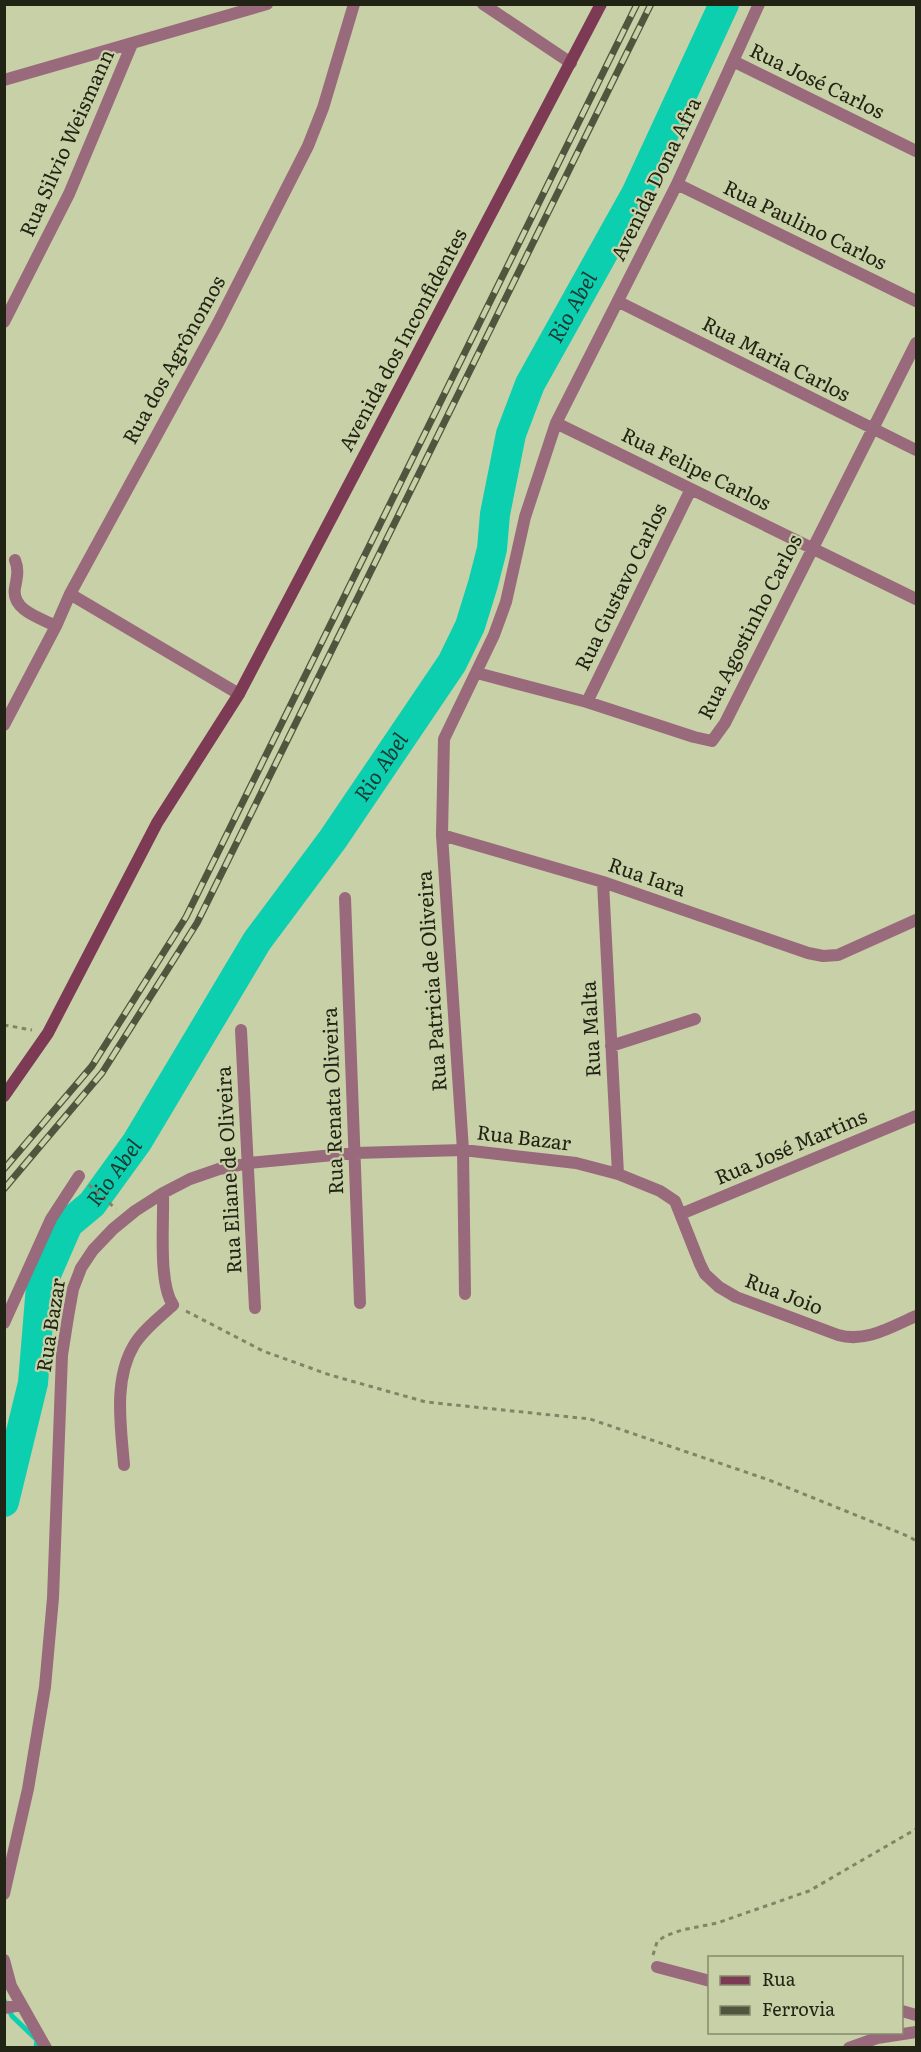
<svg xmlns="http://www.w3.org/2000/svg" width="921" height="2052" viewBox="0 0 921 2052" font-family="Literata,serif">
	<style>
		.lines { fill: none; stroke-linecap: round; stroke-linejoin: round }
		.stream { stroke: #0bcfaf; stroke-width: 5 }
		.river { stroke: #0bcfaf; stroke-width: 30 }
		.path { stroke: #7f8567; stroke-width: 3; stroke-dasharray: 4.5 4.5; stroke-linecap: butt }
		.minor { stroke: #996a7b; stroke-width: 12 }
		.secondary { stroke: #7c3a55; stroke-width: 12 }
		.rail-casing { stroke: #51553e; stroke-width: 7 }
		.rail { stroke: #c8d0a7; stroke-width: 4.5; stroke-dasharray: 14; stroke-linecap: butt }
		.labels { text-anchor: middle; stroke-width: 4.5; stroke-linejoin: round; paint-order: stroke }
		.street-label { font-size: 20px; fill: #212314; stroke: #c8d0a7 }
		.water-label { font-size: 21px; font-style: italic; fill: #1d3731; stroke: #c8d0a7 }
	</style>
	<rect width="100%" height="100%" fill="#c8d0a7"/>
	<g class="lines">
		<path class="stream" d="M 4,2000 L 12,2016 L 37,2040 L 36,2048"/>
		<path class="river" id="s1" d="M 4,1502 L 33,1383 L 41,1286 L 68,1224 L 92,1204 L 137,1142 L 257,941 L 333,839 L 452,663 L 470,626 L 483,584 L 492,549 L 495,514 L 511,434 L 530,384 L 636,194 L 724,4"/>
		<path class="path" d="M 4,1025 L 32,1030
			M 89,1185 L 116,1209
			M 186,1311 L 263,1351 L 330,1375 L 426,1402 L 590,1419 L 769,1480 L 910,1537 L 916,1541
			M 653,1955 L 657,1942 L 665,1936 L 682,1930 L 717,1923 L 809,1891 L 916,1829"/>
		<path class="minor" d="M 483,4 L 571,63
			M 733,61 L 916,151
			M 4,80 L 267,4
			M 677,184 L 916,301
			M 619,302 L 916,450
			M 4,322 L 69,194 L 132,44
			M 556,423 L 916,599
			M 15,560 C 19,570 17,577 15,588 C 11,610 40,618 56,626
			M 70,594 L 239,694
			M 477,673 L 587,702 L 694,737 L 712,741 L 725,723 L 916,343
			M 587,702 L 691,489
			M 4,725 L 56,626 L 70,594 L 218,323 L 308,146 L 323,108 L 354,4
			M 442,835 L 603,882 L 808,953 L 823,956 L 838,955 L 916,920
			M 603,882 L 618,1174
			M 345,898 L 360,1303
			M 241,1030 L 255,1308
			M 611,1046 L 695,1019
			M 681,1214 L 916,1116
			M 465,1294 L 463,1150 L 442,835 L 444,739 L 494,635 L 506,602 L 525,517 L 556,423 L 677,184 L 759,4
			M 4,1323 L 51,1219 L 79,1176
			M 124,1465 C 121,1427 113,1380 134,1345 C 143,1330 160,1317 173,1305 C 158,1283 164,1222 163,1193
			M 4,1894 L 28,1789 L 45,1687 L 53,1598 L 62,1355 L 68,1317 L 73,1289 L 81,1268 L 93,1250 L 113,1229 L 135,1211 L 163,1193 L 190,1179 L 219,1169 L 248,1163 L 355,1153 L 463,1150 L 576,1163 L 618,1174 L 660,1191 L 675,1201 L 700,1264 L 705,1274 L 719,1287 L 736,1297 L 838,1335 C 866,1343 891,1327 916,1316
			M 4,1960 L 11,1986 L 46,2048
			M 657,1967 L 710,1981
			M 4,2008 L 21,2005
			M 902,2011 L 916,2015
			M 849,2048 L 877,2038 L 916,2032"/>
		<path class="secondary" d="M 4,1096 L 48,1033 L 157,823 L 239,694 L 601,4"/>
		<defs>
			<path id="rail" d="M 4,1169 L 92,1066 L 186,917 L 637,4
				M 4,1189 L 102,1073 L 197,923 L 651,4"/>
		</defs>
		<use href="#rail" class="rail-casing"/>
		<use href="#rail" class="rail"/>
	</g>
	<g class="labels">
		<g class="street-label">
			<text transform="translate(817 81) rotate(26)" y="7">Rua José Carlos</text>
			<text transform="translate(67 143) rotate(-66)" y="7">Rua Silvio Weismann</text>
			<text transform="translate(656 179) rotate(-64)" y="7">Avenida Dona Afra</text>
			<text transform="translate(805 225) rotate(26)" y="7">Rua Paulino Carlos</text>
			<text transform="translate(403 340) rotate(-62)" y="7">Avenida dos Inconfidentes</text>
			<text transform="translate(776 359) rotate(27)" y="7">Rua Maria Carlos</text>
			<text transform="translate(174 360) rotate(-61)" y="7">Rua dos Agrônomos</text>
			<text transform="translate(696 469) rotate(26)" y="7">Rua Felipe Carlos</text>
			<text transform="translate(621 587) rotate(-64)" y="7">Rua Gustavo Carlos</text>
			<text transform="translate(750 627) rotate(-63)" y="7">Rua Agostinho Carlos</text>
			<text transform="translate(647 877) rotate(19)" y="7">Rua Iara</text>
			<text transform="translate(432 981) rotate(-94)" y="7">Rua Patricia de Oliveira</text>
			<text transform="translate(591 1029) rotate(-93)" y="7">Rua Malta</text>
			<text transform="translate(333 1101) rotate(-92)" y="7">Rua Renata Oliveira</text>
			<text transform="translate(524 1138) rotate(7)" y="7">Rua Bazar</text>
			<text transform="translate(791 1147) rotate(-23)" y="7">Rua José Martins</text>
			<text transform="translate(229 1170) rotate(-93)" y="7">Rua Eliane de Oliveira</text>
			<text transform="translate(784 1294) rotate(21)" y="7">Rua Joio</text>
			<text transform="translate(51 1325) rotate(-81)" y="7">Rua Bazar</text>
		</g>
		<g class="water-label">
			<text dy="7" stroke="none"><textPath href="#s1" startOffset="1348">Rio Abel</textPath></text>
			<text dy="7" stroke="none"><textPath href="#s1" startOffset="843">Rio Abel</textPath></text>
			<text dy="7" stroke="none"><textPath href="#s1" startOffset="357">Rio Abel</textPath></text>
		</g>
	</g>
	<rect width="921" height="2052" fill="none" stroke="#212314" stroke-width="12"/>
	<rect x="708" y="1956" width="195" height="78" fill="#c8d0a7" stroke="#858b6c" stroke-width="1.5"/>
	<rect x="720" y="1976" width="30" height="9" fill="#7c3a55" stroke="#858b6c" stroke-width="1.5"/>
	<text x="762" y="1986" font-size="18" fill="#212314">Rua</text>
	<rect x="720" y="2006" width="30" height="9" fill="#51553e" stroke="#858b6c" stroke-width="1.5"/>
	<text x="762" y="2016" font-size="18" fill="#212314">Ferrovia</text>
</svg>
